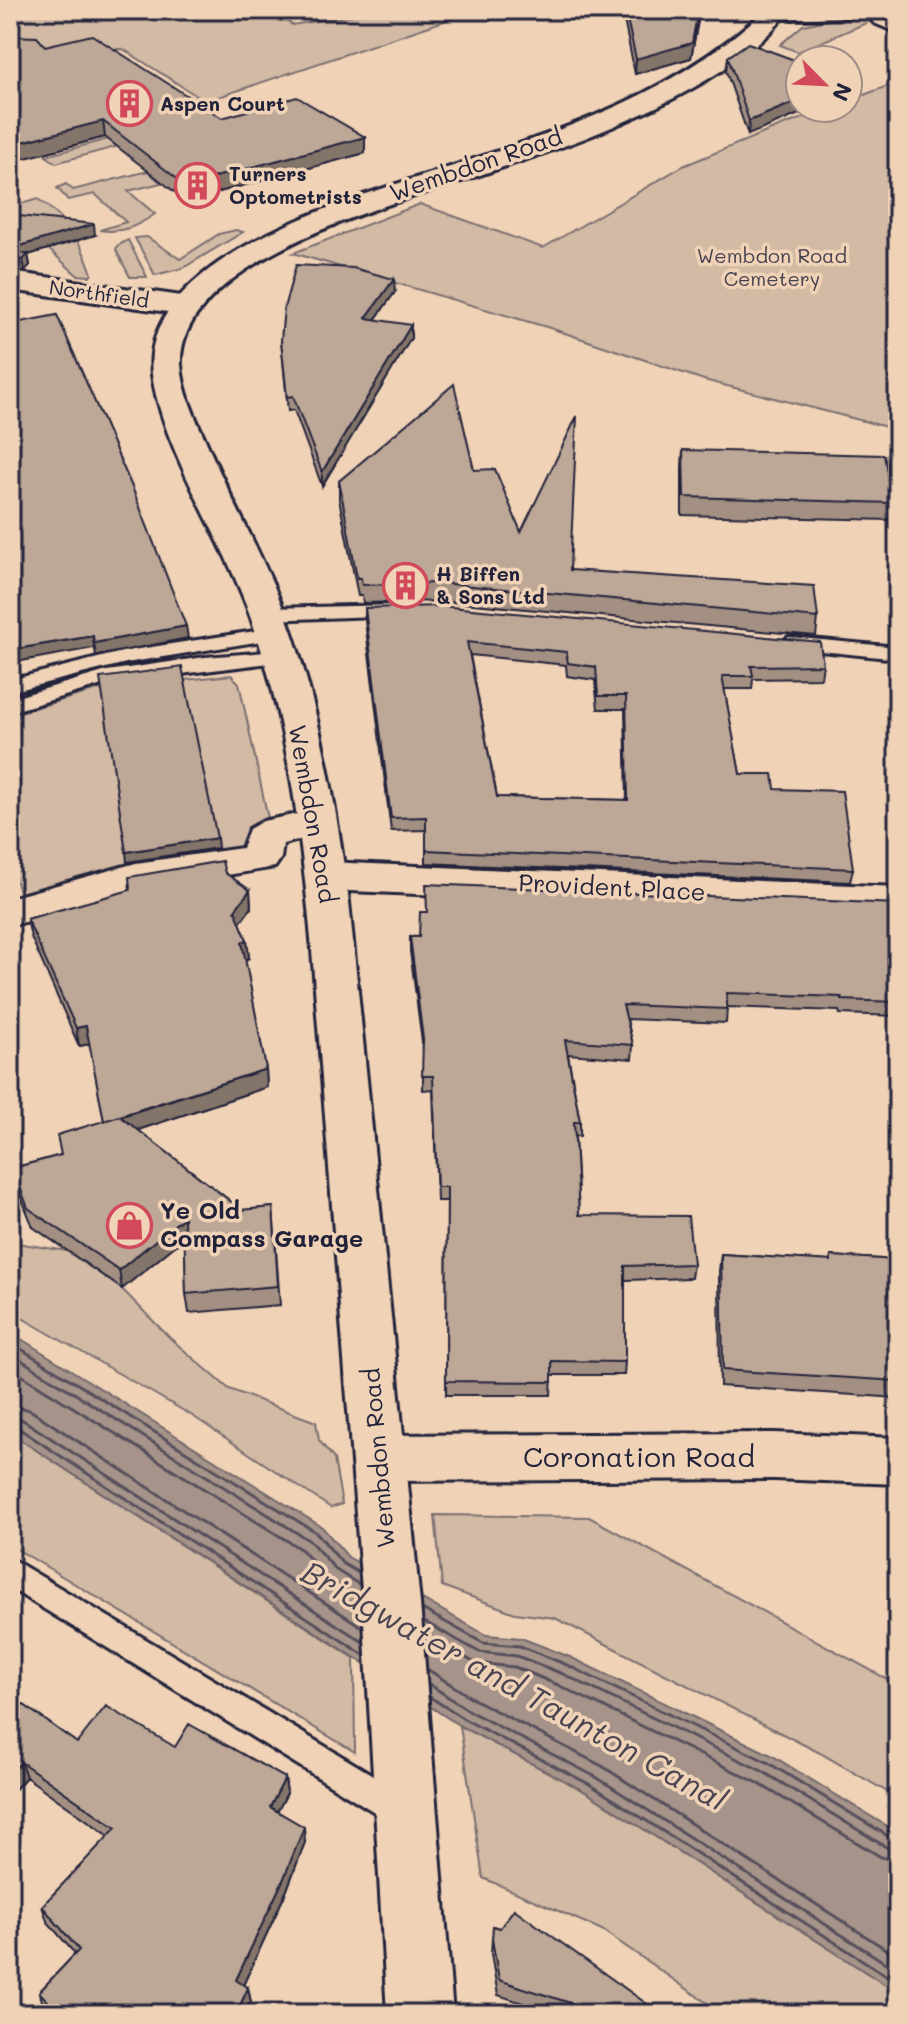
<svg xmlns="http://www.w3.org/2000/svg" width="908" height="2024" viewBox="0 0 908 2024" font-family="Mali,sans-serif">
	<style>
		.green { fill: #d2baa4; stroke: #7a6e70; stroke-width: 2 }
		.water { fill: #a6948a; stroke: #71666a; stroke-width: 2 }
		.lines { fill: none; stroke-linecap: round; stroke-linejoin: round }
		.shore { stroke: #57505b; stroke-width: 3 }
		.lane-casing { stroke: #22223b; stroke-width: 6 }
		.street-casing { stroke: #22223b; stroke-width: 6 }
		.primary-casing { stroke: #22223b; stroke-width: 6 }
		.lane { fill: #f0d3b6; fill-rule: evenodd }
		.street { fill: #f0d3b6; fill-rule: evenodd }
		.primary { fill: #f0d3b6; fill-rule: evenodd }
		.wall { fill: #a39082; stroke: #22223b; stroke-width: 2; fill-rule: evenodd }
		.shaded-wall { fill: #84756a; stroke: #22223b; stroke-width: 2 }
		.building { fill: #bda797; stroke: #22223b; stroke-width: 2; fill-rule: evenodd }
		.labels { text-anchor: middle; stroke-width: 7; stroke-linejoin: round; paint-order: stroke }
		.far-poi-label { font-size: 20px; font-weight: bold; fill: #22223b; stroke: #f0d3b6; text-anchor: start }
		.far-park-label { font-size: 20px; fill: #454050; stroke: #f0d3b6 }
		.far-street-label { font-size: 20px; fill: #22223b; stroke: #f0d3b6 }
		.street-label { font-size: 24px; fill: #22223b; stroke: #f0d3b6 }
		.poi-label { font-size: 24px; font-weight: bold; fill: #22223b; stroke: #f0d3b6; text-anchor: start }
		.near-street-label { font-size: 28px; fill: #22223b; stroke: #f0d3b6 }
		.near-water-label { font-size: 32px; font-style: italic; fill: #4a4453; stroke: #f0d3b6 }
	</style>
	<rect width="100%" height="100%" fill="#f0d3b6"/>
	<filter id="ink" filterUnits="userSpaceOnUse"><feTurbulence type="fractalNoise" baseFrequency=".0125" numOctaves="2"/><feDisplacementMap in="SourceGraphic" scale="16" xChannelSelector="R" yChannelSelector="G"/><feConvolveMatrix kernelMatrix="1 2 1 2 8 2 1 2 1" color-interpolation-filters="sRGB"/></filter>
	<g filter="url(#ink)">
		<path class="green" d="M 16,10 L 280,10 L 277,11 L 292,25 L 384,10 L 477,10 L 156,118 L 158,109 L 200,98 L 123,49 L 10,51 L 10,22 Z
			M 857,14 L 871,21 L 798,52 L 780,45 L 803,25 Z
			M 898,82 L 898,430 L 704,380 L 550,328 L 293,253 L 420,204 L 543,248 L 683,166 L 781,126 L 831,108 L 848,108 L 848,101 Z
			M 108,139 L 119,146 L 56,163 L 46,156 Z
			M 174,167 L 151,174 L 161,183 L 128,191 L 155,214 C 138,226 121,234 100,230 L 126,222 L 95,194 L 68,200 L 57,188 L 66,184 L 73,190 L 156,169 Z
			M 38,199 C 67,220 81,240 92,274 L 90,276 L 77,275 L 10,214 L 10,207 Z
			M 236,230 L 243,232 L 183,268 L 155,275 L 135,238 L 147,237 L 180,259 L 219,234 Z
			M 128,240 L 147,277 L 130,277 L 116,250 L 117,246 Z
			M 231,675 L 239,683 L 269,823 L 248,855 L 22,902 L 10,861 L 10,715 L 101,689 Z
			M 10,1242 L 67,1251 L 122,1289 L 170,1338 L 229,1389 L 316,1422 L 319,1440 L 334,1459 L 342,1504 L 331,1508 L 191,1415 L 10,1311 Z
			M 10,1433 L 354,1658 L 355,1752 L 10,1545 Z
			M 435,1515 L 589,1517 L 898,1685 L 898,1798 L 820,1753 L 555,1618 L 515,1613 L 442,1586 Z
			M 460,1726 L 586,1792 L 898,1993 L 898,2014 L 723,2014 L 602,1930 L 483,1878 Z"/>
		<path class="water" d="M 10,1332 L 322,1527 L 348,1557 L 486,1635 L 521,1638 L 570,1657 L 771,1755 L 898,1833 L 898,1993 L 586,1792 L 460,1726 L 10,1433 Z"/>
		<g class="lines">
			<path class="shore" d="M 10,1342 L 317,1533 L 342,1563 L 359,1573
				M 10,1353 L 310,1541 L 336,1570 L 360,1585
				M 10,1368 L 302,1550 L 328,1579 L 361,1599
				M 10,1405 L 30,1410 L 362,1627
				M 10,1417 L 23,1420 L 363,1642
				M 10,1427 L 18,1428 L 364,1655
				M 422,1609 L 483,1643 L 520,1646 L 567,1665 L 767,1762 L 891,1838 L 898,1839
				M 423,1621 L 479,1652 L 517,1656 L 563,1674 L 762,1771 L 886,1847 L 898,1849
				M 425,1635 L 475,1663 L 515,1667 L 558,1685 L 756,1782 L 881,1857 L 898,1861
				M 427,1669 L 475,1700 L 602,1766 L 898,1957
				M 429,1684 L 469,1711 L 596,1777 L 898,1971
				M 430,1697 L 464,1719 L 591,1785 L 898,1983"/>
			<defs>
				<path id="lane" d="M 863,10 L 876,10 L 882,17 L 898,24 L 898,33 L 874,23 Z
					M 397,605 L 404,607 L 407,611 L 404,615 L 268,620 L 258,614 L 268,608 Z
					M 274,628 L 281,630 L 284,634 L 281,638 L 126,663 L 10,692 L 10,680 L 126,651 Z
					M 789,637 L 898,647 L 898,659 L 782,647 L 779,643 Z
					M 279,651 L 286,653 L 289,657 L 286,661 L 109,683 L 10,712 L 10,699 L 107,671 L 205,657 Z
					M 10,1558 L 413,1799 L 418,1810 L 413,1821 L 401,1826 L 389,1821 L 10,1588 Z"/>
				<path id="street" d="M 767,10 L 857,10 L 854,15 L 846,17 L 777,19 L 769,17 Z
					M 10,272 L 189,297 L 199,300 L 204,306 L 199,312 L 189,315 L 10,290 Z
					M 317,810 L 331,814 L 337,823 L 331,832 L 283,844 L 281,858 L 275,867 L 137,890 L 10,926 L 10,898 L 136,863 L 242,848 L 249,829 L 263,821 Z
					M 327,862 L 898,887 L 898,915 L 327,890 L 312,886 L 306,876 L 312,866 Z
					M 774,1433 L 898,1438 L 898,1484 L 774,1479 L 380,1481 L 361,1474 L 353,1458 L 361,1442 L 380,1435 Z"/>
				<path id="primary" d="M 765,10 L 789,10 C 751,63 671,102 612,127 C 566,147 518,162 471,178 C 394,203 176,261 181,365 C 183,391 194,415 205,439 C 230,499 263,555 286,616 C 320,707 336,807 349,902 L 420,1603 L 453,2014 L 387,2014 L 363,1603 L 312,950 C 302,840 288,724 251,618 C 225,542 167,458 153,381 C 130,257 361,196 447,168 C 496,152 546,136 594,116 C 657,90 714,57 765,10 Z"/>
			</defs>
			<use href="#lane" class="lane-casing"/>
			<use href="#street" class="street-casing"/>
			<use href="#primary" class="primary-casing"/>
			<use href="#lane" class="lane"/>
			<use href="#street" class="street"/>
			<use href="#primary" class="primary"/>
		</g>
		<path class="wall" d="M 622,10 L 700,10 L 691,58 L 635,74 Z
			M 10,36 L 45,46 L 222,118 L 365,137 L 365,153 L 186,201 L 105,137 L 10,162 Z
			M 728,57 L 800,62 L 748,135 L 726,71 Z
			M 10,215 L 95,235 L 28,255 L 30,265 L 25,271 L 10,270 Z
			M 395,292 L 375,320 L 411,338 L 322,486 L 294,410 L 288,411 L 281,340 Z
			M 683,450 L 893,503 L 890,520 L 682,515 L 682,467 Z
			M 474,470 L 521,532 L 570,570 L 818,618 L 816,636 L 440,601 L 363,603 L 362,596 L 358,596 L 339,499 L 339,481 Z
			M 365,608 L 823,665 L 821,678 L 753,679 L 752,689 L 724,689 L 740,774 L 775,789 L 853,869 L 850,882 L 426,863 L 426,830 L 391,831 L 365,621 ZM 470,655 L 566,665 L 567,676 L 595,680 L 598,709 L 625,709 L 627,800 L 497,797 Z
			M 225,873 L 250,890 L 251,908 L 240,923 L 247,940 L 249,958 L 245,960 L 266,1069 L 267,1087 L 138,1130 L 242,1210 L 273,1207 L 280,1305 L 189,1313 L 186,1294 L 185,1237 L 122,1289 L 33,1227 L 17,1187 L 13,1168 L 61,1155 L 104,1121 L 90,1044 L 79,1046 L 31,937 L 27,919 Z
			M 898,904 L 898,1016 L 840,1014 L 839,1011 L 727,1007 L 726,1023 L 627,1019 L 633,1045 L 632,1059 L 568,1054 L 580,1122 L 580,1136 L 575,1136 L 579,1215 L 693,1264 L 691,1278 L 625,1280 L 625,1362 L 624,1375 L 552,1375 L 551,1395 L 446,1395 L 447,1201 L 437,1201 L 433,1089 L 423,1090 L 423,1049 L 410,951 L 410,937 Z
			M 721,1254 L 830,1261 L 831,1256 L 898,1260 L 898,1398 L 720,1386 L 719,1271 Z
			M 10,1695 L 77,1743 L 175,1747 L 285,1778 L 287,1793 L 277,1812 L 305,1842 L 286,1892 L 243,1985 L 248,1988 L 251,2002 L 245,2014 L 52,2014 L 44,2006 L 39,1992 L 75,1954 L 47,1921 L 42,1906 L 109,1836 L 26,1777 L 10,1795 Z
			M 492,1939 L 661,2014 L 557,2014 L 498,1995 L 491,1954 Z"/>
		<path class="shaded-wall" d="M 698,10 L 700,10 L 691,58 L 635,74 L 636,59 Z
			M 851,80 L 849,94 L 848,94 L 848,81 Z
			M 800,100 L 800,108 L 814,108 L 748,135 L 749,121 Z
			M 103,121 L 105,137 L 10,162 L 10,145 Z
			M 365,137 L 365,153 L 186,201 L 185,185 Z
			M 94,224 L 95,235 L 28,255 L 30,265 L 25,271 L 23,260 L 10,259 L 10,249 Z
			M 394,279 L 395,292 L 366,332 L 366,318 Z
			M 411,325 L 411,338 L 322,486 L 322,472 Z
			M 186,626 L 188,638 L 96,656 L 94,643 Z
			M 93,636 L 94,648 L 10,663 L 10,650 Z
			M 217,838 L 218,848 L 127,862 L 126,852 Z
			M 250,890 L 251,908 L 236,928 L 235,910 Z
			M 247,940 L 249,958 L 244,960 L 242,942 Z
			M 86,1026 L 90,1044 L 79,1046 L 76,1028 Z
			M 266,1069 L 267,1087 L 108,1140 L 104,1122 Z
			M 184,1217 L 187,1236 L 122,1289 L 119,1270 Z
			M 21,1762 L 26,1777 L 10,1795 L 10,1774 Z
			M 285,1778 L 287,1793 L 272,1822 L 270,1807 Z
			M 304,1827 L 305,1842 L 286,1892 L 239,1994 L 236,1980 Z
			M 248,1988 L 251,2002 L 245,2014 L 237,2014 L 237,2012 Z"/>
		<path class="building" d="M 625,10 L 698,10 L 692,43 L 636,59 Z
			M 92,35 L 222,118 L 297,97 L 365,137 L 185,185 L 103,121 L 10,145 L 10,36 L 37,37 L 45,46 Z
			M 748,43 L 800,62 L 800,100 L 749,121 L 728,57 Z
			M 10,215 L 94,224 L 10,249 Z
			M 10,254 L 28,254 L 23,260 L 10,259 Z
			M 296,265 L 353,268 L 394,279 L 366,318 L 411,325 L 322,472 L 293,396 L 287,397 L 281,340 L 284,308 Z
			M 57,315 L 132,487 L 186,626 L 94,643 L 93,636 L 10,650 L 10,324 Z
			M 454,384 L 474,470 L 495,469 L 521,532 L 577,416 L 570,570 L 814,586 L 818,618 L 440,583 L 362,585 L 361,578 L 357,578 L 339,481 Z
			M 683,450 L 884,455 L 893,503 L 684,497 Z
			M 440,606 L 820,642 L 823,665 L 751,666 L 753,676 L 722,676 L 740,774 L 773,774 L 775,789 L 842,791 L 853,869 L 426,850 L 426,817 L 391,818 L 365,608 ZM 467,642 L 566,652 L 568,663 L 596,667 L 598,696 L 626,696 L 628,800 L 497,797 Z
			M 182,667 L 217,838 L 126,852 L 100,678 Z
			M 222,861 L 225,873 L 250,890 L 235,910 L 247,940 L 242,942 L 266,1069 L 104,1121 L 86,1026 L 76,1028 L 27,919 L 130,890 L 129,877 Z
			M 426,884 L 898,904 L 898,1002 L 842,1000 L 842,997 L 727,993 L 727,1009 L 623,1005 L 633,1045 L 565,1040 L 580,1122 L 574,1122 L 579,1215 L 688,1216 L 693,1264 L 625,1266 L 625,1362 L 552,1361 L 552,1382 L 446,1381 L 447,1187 L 437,1187 L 433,1076 L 422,1076 L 423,1039 L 410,937 L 419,937 L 420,912 L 427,912 Z
			M 120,1116 L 242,1210 L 273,1207 L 278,1286 L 186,1294 L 184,1217 L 119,1270 L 28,1208 L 13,1168 L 61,1155 L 57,1135 Z
			M 721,1254 L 831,1261 L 831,1256 L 898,1260 L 898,1381 L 723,1370 Z
			M 10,1695 L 77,1743 L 106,1706 L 175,1747 L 189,1724 L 285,1778 L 270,1807 L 304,1827 L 284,1878 L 236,1980 L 248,1988 L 237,2012 L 242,2014 L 60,2014 L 39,1992 L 79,1950 L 42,1906 L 116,1828 L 21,1762 L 10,1774 Z
			M 514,1909 L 661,2014 L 583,2014 L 570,2003 L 499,1980 L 492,1939 L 493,1926 L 500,1928 Z"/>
	</g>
	<defs>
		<symbol id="building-ring" viewBox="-11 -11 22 22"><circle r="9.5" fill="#f0d3b6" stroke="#d1495b" stroke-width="1.5"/><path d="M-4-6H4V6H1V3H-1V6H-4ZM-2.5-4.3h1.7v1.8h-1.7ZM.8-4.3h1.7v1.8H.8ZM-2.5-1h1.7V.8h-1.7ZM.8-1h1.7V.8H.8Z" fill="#d1495b"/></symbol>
		<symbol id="shop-ring" viewBox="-11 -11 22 22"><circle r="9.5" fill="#f0d3b6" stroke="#d1495b" stroke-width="1.5"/><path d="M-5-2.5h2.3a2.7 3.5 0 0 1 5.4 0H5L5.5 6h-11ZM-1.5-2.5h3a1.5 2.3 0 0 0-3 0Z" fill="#d1495b"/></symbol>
	</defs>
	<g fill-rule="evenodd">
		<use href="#building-ring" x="104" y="78" width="51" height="51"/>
		<use href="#building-ring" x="172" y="160" width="51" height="51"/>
		<use href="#building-ring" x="380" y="560" width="51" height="51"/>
		<use href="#shop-ring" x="104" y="1200" width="51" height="51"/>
	</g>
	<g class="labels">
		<g class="far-poi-label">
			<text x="160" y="111">Aspen Court</text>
			<text x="229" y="181">Turners<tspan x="229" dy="23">Optometrists</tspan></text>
			<text x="436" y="581">H Biffen<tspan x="436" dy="23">&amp; Sons Ltd</tspan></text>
		</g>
		<g class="far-park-label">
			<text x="772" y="263">Wembdon Road<tspan x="772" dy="23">Cemetery</tspan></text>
		</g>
		<g class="far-street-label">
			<text transform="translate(99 294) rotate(8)" y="7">Northfield</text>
		</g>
		<g class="street-label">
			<text transform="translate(476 165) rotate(-19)" y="8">Wembdon Road</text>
			<text transform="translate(312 814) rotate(80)" y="8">Wembdon Road</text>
			<text transform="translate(612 888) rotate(3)" y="8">Provident Place</text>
			<text transform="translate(379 1458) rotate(-95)" y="8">Wembdon Road</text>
		</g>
		<g class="poi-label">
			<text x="160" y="1219">Ye Old<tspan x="160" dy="28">Compass Garage</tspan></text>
		</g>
		<g class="near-street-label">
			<text x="639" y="1467">Coronation Road</text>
		</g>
		<g class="near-water-label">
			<text transform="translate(514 1686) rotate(29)" y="11">Bridgwater and Taunton Canal</text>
		</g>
	</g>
	<rect width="908" height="2024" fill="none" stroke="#f0d3b6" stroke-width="40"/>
	<rect x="20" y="20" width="868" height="1984" fill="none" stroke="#22223b" stroke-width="3" filter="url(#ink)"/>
	<g transform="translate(824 84) rotate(114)"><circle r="38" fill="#f0d3b6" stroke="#9e8c85" stroke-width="2"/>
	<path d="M0-6L14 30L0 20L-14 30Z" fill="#d1495b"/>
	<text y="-12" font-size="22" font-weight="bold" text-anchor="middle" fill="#22223b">N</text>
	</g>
</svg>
